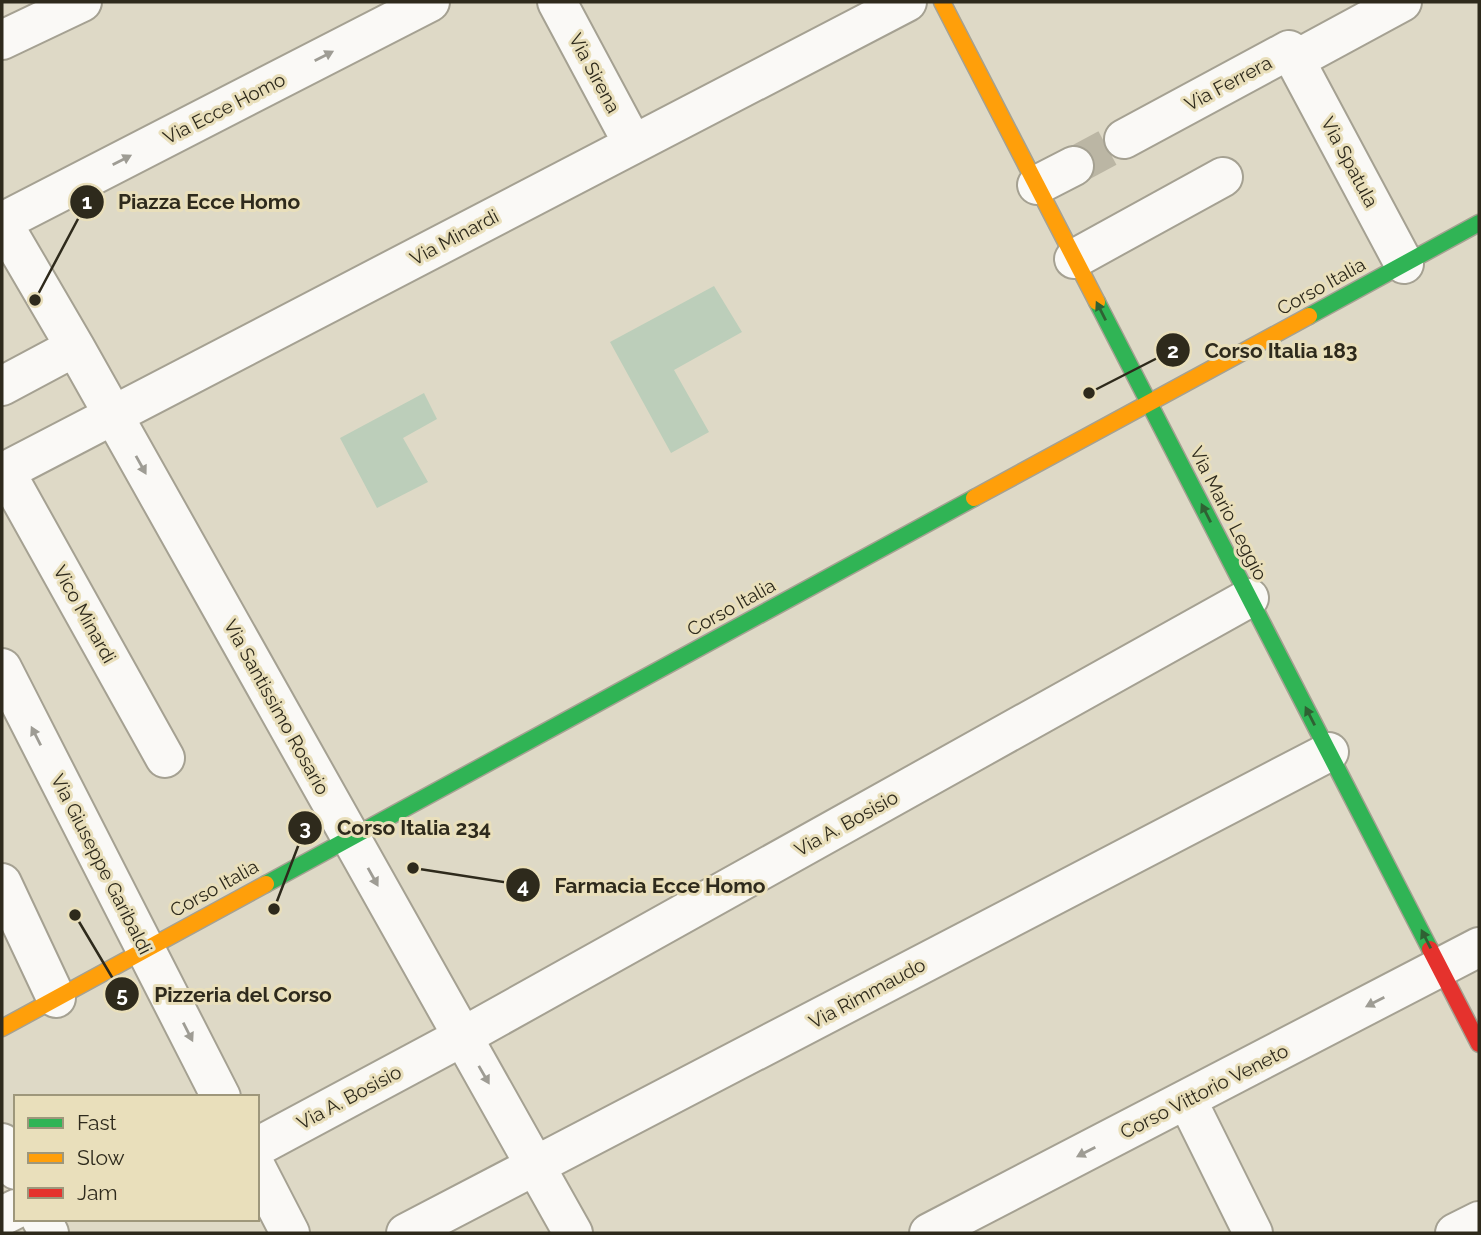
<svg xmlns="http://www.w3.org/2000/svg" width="1481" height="1235" viewBox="0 0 1481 1235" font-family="Raleway,sans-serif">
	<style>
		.garden { fill: #bcceba }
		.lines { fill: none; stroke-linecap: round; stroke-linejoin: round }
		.street-tunnel { stroke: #bbb6a4; stroke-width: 38; stroke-dasharray: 38 19; stroke-linecap: butt }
		.street-casing { stroke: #a5a192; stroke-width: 42 }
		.fast-casing { stroke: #a5a192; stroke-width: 19 }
		.slow-casing { stroke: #a5a192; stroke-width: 19 }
		.jam-casing { stroke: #a5a192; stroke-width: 19 }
		.street { stroke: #faf9f6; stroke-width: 38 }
		.fast { stroke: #30b455; stroke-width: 16 }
		.slow { stroke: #ff9f0a; stroke-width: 16 }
		.jam { stroke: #e5322d; stroke-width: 16 }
		.oneway { fill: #9e9c94 }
		.oneway2 { fill: #2f6133 }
		.labels { text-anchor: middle; stroke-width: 6; stroke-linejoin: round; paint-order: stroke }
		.street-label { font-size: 19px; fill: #2e2a1c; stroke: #e9dfbb }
		.leader { fill: none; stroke: #2e2a1c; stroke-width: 2.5 }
		.callout-dot { fill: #2e2a1c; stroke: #e9dfbb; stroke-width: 2.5 }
		.mark-label { font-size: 21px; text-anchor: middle; font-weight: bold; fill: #fff }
		.callout-label { font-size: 21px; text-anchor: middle; font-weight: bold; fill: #2e2a1c; stroke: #e9dfbb; stroke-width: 6; stroke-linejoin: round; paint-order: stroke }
	</style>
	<rect width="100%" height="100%" fill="#ded9c6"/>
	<path class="garden" d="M 714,286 L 742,332 L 674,370 L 709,432 L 671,453 L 610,342 Z
		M 424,393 L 437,419 L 403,438 L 428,482 L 377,508 L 340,438 Z"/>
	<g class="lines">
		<path class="street-tunnel" d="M 1074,166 L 1124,139"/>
		<defs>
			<path id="street" d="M 557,2 L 633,144
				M 2,40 L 82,2
				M 1295,60 L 1404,264
				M 1124,139 L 1289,50 L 1295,60 L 1402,2
				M 1037,185 L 1074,166
				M 2,222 L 430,2
				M 2,222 L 75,347
				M 1074,259 L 1223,177
				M 2,386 L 75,347 L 573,1233
				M 5,471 L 165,758
				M 2,473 L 907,2
				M 2,668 L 221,1097
				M 2,883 L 56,998
				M 1187,1100 L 1253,1233
				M 2,1143 L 16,1170
				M 257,1147 L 462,1037 L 1249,598
				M 257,1169 L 290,1233
				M 2,1216 L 16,1209
				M 41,1219 L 49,1233
				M 406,1233 L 1329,752
				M 929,1233 L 1479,947
				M 1455,1233 L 1479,1221"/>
			<path id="fast" d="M 1097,302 L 1430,949
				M 1309,316 L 1479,223
				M 266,884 L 974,498"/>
			<path id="slow" d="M 942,2 L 1097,302
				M 974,498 L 1309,316
				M 2,1028 L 266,884"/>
			<path id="jam" d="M 1430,949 L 1479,1044"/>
		</defs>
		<use href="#street" class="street-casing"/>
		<use href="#fast" class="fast-casing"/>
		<use href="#slow" class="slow-casing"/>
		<use href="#jam" class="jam-casing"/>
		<use href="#street" class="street"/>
		<use href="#fast" class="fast"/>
		<use href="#slow" class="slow"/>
		<use href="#jam" class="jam"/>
	</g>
	<defs><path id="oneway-solid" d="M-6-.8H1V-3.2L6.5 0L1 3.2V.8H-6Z" transform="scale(1.75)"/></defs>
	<g class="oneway">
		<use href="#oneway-solid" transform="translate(324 56) rotate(-27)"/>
		<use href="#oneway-solid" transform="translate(122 160) rotate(-27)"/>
		<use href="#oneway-solid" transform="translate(141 465) rotate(61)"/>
		<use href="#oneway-solid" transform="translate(36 736) rotate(-117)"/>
		<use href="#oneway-solid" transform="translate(373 877) rotate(61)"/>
		<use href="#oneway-solid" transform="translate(1375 1002) rotate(153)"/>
		<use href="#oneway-solid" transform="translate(188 1032) rotate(63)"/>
		<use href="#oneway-solid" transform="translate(484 1075) rotate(60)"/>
		<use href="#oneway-solid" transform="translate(1086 1152) rotate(153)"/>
	</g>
	<g class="oneway2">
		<use href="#oneway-solid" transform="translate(1101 311) rotate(-117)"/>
		<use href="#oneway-solid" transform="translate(1206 513) rotate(-117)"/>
		<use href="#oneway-solid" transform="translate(1310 716) rotate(-117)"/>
		<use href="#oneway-solid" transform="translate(1426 939) rotate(-117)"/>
	</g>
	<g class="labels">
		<g class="street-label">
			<text transform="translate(595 73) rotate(62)" y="7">Via Sirena</text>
			<text transform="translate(1228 83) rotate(-28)" y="7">Via Ferrera</text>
			<text transform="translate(224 108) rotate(-27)" y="7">Via Ecce Homo</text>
			<text transform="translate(1350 162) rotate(62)" y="7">Via Spatula</text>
			<text transform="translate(454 237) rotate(-28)" y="7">Via Minardi</text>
			<text transform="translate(1321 286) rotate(-29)" y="7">Corso Italia</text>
			<text transform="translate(1229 513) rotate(63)" y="7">Via Mario Leggio</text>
			<text transform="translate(731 607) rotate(-29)" y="7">Corso Italia</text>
			<text transform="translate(85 614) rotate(61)" y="7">Vico Minardi</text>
			<text transform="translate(277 707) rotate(61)" y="7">Via Santissimo Rosario</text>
			<text transform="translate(846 823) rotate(-29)" y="7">Via A. Bosisio</text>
			<text transform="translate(102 864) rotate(63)" y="7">Via Giuseppe Garibaldi</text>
			<text transform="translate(214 888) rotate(-29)" y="7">Corso Italia</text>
			<text transform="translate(867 993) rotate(-28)" y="7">Via Rimmaudo</text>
			<text transform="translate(1204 1091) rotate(-27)" y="7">Corso Vittorio Veneto</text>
			<text transform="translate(349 1097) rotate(-28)" y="7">Via A. Bosisio</text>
		</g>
	</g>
	<path class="leader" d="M35 300L87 202M1089 393L1173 350M274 909L305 828M413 868L523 885M75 915L122 994"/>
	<g class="callout-dot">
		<circle cx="35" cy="300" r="7"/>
		<circle cx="1089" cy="393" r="7"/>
		<circle cx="274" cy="909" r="7"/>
		<circle cx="413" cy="868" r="7"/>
		<circle cx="75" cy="915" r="7"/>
		<circle cx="87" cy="202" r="18"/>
		<circle cx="1173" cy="350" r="18"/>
		<circle cx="305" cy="828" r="18"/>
		<circle cx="523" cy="885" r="18"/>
		<circle cx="122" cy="994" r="18"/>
	</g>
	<g class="mark-label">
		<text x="87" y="209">1</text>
		<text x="1173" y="358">2</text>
		<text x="305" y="835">3</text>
		<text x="523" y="893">4</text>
		<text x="122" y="1002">5</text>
	</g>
	<g class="callout-label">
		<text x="209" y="209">Piazza Ecce Homo</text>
		<text x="1281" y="358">Corso Italia 183</text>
		<text x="414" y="835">Corso Italia 234</text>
		<text x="660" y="893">Farmacia Ecce Homo</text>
		<text x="243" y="1002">Pizzeria del Corso</text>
	</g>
	<rect width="1481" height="1235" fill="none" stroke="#2e2a1c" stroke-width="7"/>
	<rect x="14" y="1095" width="245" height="126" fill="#e9dfbb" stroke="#9e977b" stroke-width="2"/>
	<rect x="28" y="1118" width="35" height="10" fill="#30b455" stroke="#9e977b" stroke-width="2"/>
	<text x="77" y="1130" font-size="21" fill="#2e2a1c">Fast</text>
	<rect x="28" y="1153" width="35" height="10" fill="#ff9f0a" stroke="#9e977b" stroke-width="2"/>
	<text x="77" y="1165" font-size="21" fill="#2e2a1c">Slow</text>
	<rect x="28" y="1188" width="35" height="10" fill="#e5322d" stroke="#9e977b" stroke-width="2"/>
	<text x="77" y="1200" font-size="21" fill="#2e2a1c">Jam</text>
</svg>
